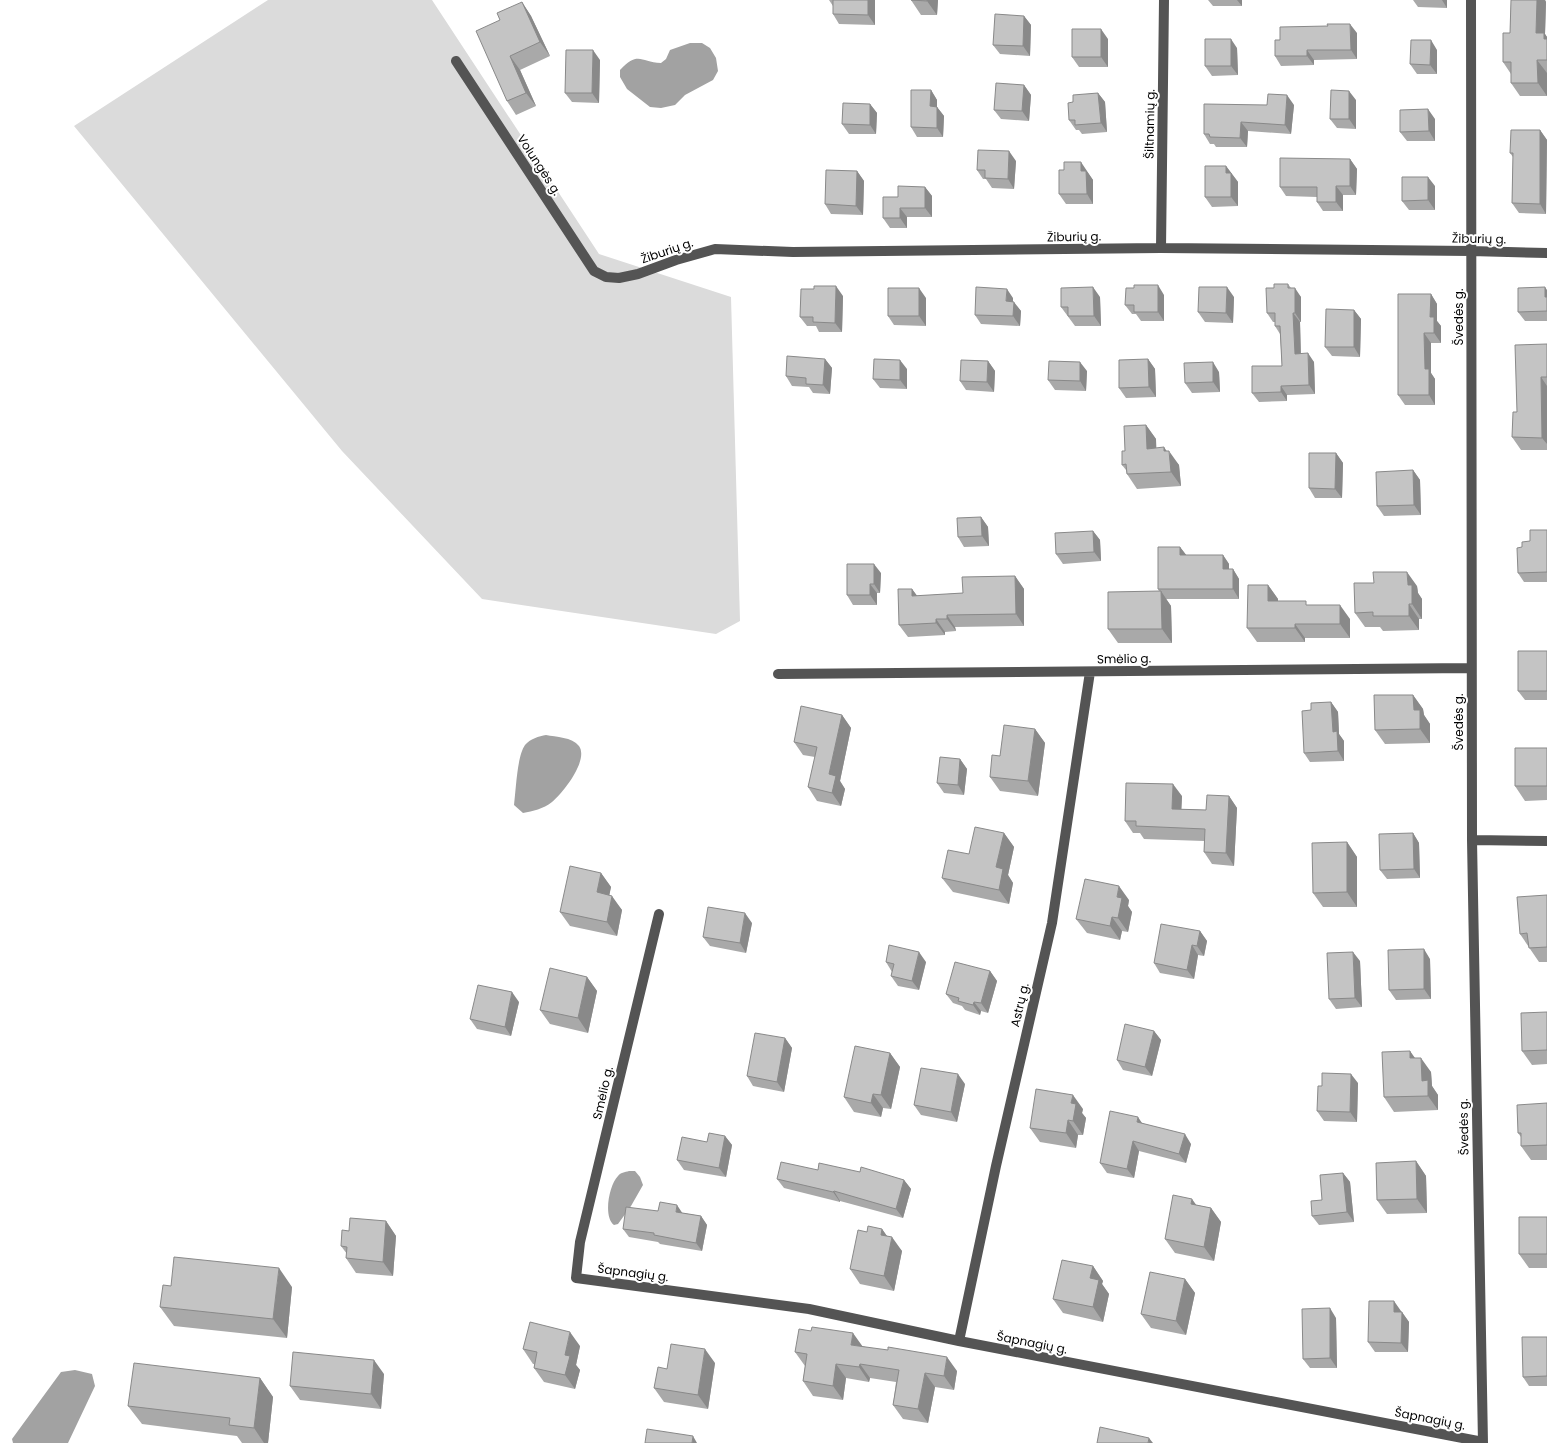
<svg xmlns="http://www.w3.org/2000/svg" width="1547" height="1443" viewBox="0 0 1547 1443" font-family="Poppins,sans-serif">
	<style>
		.green { fill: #dbdbdb }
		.water { fill: #a2a2a2 }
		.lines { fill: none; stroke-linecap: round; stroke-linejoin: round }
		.street { stroke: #545454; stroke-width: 10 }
		.wall { fill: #a9a9a9 }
		.shaded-wall { fill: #898989 }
		.building { fill: #c4c4c4; stroke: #898989 }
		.labels { text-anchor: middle; stroke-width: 4; stroke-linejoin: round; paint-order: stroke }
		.street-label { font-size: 12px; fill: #000; stroke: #fff }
	</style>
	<rect width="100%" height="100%" fill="#fff"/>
	<path class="green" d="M 268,0 L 432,0 L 599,254 L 731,297 L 740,621 L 716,634 L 482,599 L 342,451 L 74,126 Z"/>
	<path class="water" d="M 690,43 L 702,43 L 710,48 L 716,58 L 718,71 L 713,80 L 685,95 L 675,105 L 661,108 L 650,107 L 627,89 L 620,77 L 620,70 C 639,50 641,63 661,63 L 666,59 L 670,50 Z
		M 546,735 C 556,737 572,737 579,746 C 589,760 563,793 552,802 C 543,809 533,811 523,813 L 514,805 C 516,790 517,756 525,745 C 530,739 539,736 546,735 Z
		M 629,1171 L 635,1171 L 640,1177 L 643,1185 L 631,1206 L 618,1224 L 614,1225 C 603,1217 609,1185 618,1176 C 620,1173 625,1172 629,1171 Z
		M 75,1370 L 92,1374 L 95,1386 L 68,1443 L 13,1443 L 12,1439 L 61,1372 Z"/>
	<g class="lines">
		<path class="street" d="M 1471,0 L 1472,840 L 1483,1443
			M 456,61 L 594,271 L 606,277 L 619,278 L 638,274 L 676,260 L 715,249 L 793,252 L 1161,248 L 1471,251 L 1547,253
			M 1161,248 L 1164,0
			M 778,674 L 1471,668
			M 1472,840 L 1547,841
			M 659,914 L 580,1242 L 576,1278 L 809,1309 L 959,1341 L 1483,1442
			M 959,1341 L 996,1166 L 1052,923 L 1090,672"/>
	</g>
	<path class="wall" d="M 829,0 L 875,0 L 875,25 L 839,24 L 833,14 L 833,6 Z
		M 911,0 L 938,0 L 937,15 L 921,15 Z
		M 1208,0 L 1242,0 L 1242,6 L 1213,6 Z
		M 1413,0 L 1447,0 L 1447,8 L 1418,7 Z
		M 1511,0 L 1545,0 L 1546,2 L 1545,34 L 1547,37 L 1547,96 L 1520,96 L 1511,83 L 1511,74 L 1503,62 L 1510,33 Z
		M 522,2 L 531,16 L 550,56 L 520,70 L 536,106 L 516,115 L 507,101 L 500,20 Z
		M 1024,16 L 1031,25 L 1030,56 L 1000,54 L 993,45 Z
		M 1357,33 L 1357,59 L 1314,60 L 1314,65 L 1281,66 L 1275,56 Z
		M 1108,39 L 1108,67 L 1079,67 L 1072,57 Z
		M 1237,48 L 1238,75 L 1212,76 L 1205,66 Z
		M 1437,50 L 1437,74 L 1417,74 L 1410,64 Z
		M 600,60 L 599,103 L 572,102 L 565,93 Z
		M 1024,85 L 1031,95 L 1029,121 L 1001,119 L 994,110 Z
		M 931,90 L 937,100 L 937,107 L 944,116 L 943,137 L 917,137 L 911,127 Z
		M 1098,93 L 1105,102 L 1107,132 L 1082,134 L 1079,130 L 1076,130 L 1069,120 L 1073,102 Z
		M 1356,100 L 1356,129 L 1337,128 L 1330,119 Z
		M 870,104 L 877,113 L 876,134 L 849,134 L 842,124 Z
		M 1267,105 L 1294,105 L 1291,134 L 1248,131 L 1247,147 L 1216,147 L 1214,144 L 1210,144 L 1204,134 Z
		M 1435,119 L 1435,141 L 1407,141 L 1400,132 Z
		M 1540,130 L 1547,140 L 1546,214 L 1519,213 L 1512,203 L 1513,157 L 1510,153 Z
		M 1350,159 L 1357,169 L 1356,195 L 1343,195 L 1343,211 L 1323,211 L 1317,202 L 1317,197 L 1286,196 L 1280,187 Z
		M 1016,161 L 1014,189 L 992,188 L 986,179 L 983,179 L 977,170 Z
		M 1226,166 L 1238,182 L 1238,206 L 1212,207 L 1205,197 Z
		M 857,171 L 864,181 L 863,215 L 831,214 L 825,204 Z
		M 1088,172 L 1088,173 L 1093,180 L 1093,204 L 1066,204 L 1059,194 Z
		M 1435,186 L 1435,210 L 1409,210 L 1402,201 Z
		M 925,187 L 932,196 L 932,217 L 907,217 L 907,228 L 890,228 L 883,218 L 898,197 Z
		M 1288,284 L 1291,288 L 1301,297 L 1301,322 L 1300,322 L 1301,354 L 1314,362 L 1315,394 L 1287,395 L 1287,401 L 1259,402 L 1252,393 L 1282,366 L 1280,334 L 1275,326 L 1275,322 L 1273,322 L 1267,313 L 1274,288 Z
		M 1547,290 L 1547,321 L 1525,321 L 1518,312 Z
		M 1431,294 L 1437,304 L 1437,321 L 1441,326 L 1441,343 L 1431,343 L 1431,373 L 1435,379 L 1435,405 L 1405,405 L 1398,395 Z
		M 1164,295 L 1164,321 L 1141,321 L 1136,314 L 1132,314 L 1125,305 Z
		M 843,296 L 842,332 L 819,332 L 816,326 L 807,326 L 800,317 Z
		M 1100,297 L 1101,326 L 1075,326 L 1061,307 Z
		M 1234,297 L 1233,323 L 1205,322 L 1198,312 Z
		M 926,298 L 926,326 L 894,325 L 888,316 Z
		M 1013,298 L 1013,302 L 1021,311 L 1020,326 L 981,324 L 975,315 Z
		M 1354,310 L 1361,319 L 1360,357 L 1332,356 L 1325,347 Z
		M 1547,344 L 1547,450 L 1521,450 L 1512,437 L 1517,412 Z
		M 825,359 L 832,368 L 830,394 L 813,393 L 809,387 L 792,386 L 786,376 Z
		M 1148,359 L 1155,369 L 1156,397 L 1126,398 L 1119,388 Z
		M 988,361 L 995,371 L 994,392 L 966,390 L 960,381 Z
		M 907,369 L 907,389 L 880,388 L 873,379 Z
		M 1087,371 L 1086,391 L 1055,390 L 1048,380 Z
		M 1219,372 L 1220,392 L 1192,393 L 1185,383 Z
		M 1146,425 L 1156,439 L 1156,448 L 1166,451 L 1179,465 L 1181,486 L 1137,489 L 1127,474 L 1126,470 L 1122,465 L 1125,451 Z
		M 1336,453 L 1343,463 L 1342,498 L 1315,498 L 1309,488 Z
		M 1413,470 L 1420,480 L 1421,515 L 1384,516 L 1377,506 Z
		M 981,517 L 988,527 L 989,546 L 964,547 L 958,537 Z
		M 1547,530 L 1547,582 L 1524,582 L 1518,573 L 1522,547 Z
		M 1093,531 L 1100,540 L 1101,561 L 1063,564 L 1056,554 Z
		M 1180,547 L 1186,555 L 1223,555 L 1229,564 L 1229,569 L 1233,569 L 1239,579 L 1239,599 L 1166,599 L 1171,606 L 1172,643 L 1118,643 L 1108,629 L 1159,591 L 1158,589 Z
		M 881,573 L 880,593 L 877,593 L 877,605 L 853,605 L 847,595 Z
		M 1015,576 L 1024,589 L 1024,626 L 955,627 L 956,631 L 945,632 L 945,635 L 908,637 L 899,625 L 912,589 L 917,596 L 963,593 Z
		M 1268,585 L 1278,599 L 1278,601 L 1350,619 L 1350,638 L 1305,638 L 1305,642 L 1257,642 L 1247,628 Z
		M 1417,586 L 1418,593 L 1422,599 L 1422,619 L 1419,619 L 1419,630 L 1383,631 L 1380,627 L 1365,627 L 1355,613 Z
		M 1547,651 L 1547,700 L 1525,700 L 1518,691 Z
		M 1413,695 L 1423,709 L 1424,715 L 1430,724 L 1430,743 L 1385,744 L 1375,730 Z
		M 1331,702 L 1338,712 L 1339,734 L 1344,741 L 1344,761 L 1310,762 L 1304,753 L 1311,710 Z
		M 842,715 L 851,728 L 840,781 L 845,789 L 841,806 L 817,801 L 808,787 L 815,757 L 803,755 L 794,742 Z
		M 1035,729 L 1045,743 L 1038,796 L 1000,791 L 990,777 L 1000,756 Z
		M 1547,748 L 1547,800 L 1525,801 L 1515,786 Z
		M 960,759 L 967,769 L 964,795 L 944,793 L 937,783 Z
		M 1182,796 L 1181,809 L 1206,810 L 1229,796 L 1237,808 L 1234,866 L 1212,864 L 1204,852 L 1204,841 L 1144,839 L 1140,833 L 1133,833 L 1125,821 Z
		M 1004,833 L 1014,847 L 1008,875 L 1013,883 L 1009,904 L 953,892 L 942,878 L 969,854 Z
		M 1413,833 L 1419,843 L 1420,878 L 1387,879 L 1380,870 Z
		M 1347,842 L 1357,857 L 1357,907 L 1323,907 L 1313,893 Z
		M 601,873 L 611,887 L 609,895 L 622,910 L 617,936 L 570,926 L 560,912 Z
		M 1547,895 L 1547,962 L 1539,962 L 1520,934 Z
		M 1129,900 L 1128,906 L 1132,912 L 1128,932 L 1122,931 L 1120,940 L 1087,933 L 1076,919 Z
		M 752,923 L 746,953 L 710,946 L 703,937 Z
		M 1200,931 L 1207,941 L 1204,956 L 1198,955 L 1194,979 L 1160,973 L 1154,963 Z
		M 1430,959 L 1431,999 L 1396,1000 L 1389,990 Z
		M 1360,961 L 1362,1007 L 1336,1009 L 1329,999 Z
		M 886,962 L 926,962 L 919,990 L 898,986 L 891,976 L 892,972 Z
		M 990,971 L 997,981 L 988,1013 L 981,1011 L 980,1015 L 965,1010 L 962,1006 L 953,1003 L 946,994 Z
		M 587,977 L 597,991 L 588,1033 L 550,1024 L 540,1010 Z
		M 519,1002 L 511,1036 L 477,1029 L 470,1019 Z
		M 1547,1012 L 1547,1064 L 1532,1065 L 1522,1051 Z
		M 1154,1031 L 1161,1040 L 1152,1076 L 1123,1070 L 1117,1060 Z
		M 785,1038 L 792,1048 L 784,1092 L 753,1086 L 747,1076 Z
		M 1410,1051 L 1414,1058 L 1431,1072 L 1432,1086 L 1438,1095 L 1438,1110 L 1394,1112 L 1384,1097 Z
		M 890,1053 L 900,1067 L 891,1109 L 883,1108 L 881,1117 L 854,1112 L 844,1097 Z
		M 1358,1083 L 1357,1122 L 1324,1121 L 1317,1111 Z
		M 965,1084 L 957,1122 L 921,1115 L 914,1105 Z
		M 1547,1103 L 1547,1160 L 1531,1160 L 1521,1146 L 1521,1137 L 1518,1133 Z
		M 1083,1109 L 1082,1113 L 1086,1118 L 1083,1135 L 1078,1135 L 1076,1148 L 1040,1142 L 1030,1128 Z
		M 1142,1123 L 1191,1144 L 1186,1163 L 1139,1151 L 1134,1178 L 1107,1173 L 1100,1163 Z
		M 725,1136 L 732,1145 L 726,1177 L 684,1170 L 677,1160 Z
		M 1416,1161 L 1426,1176 L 1427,1213 L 1387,1214 L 1377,1200 Z
		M 818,1170 L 904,1180 L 911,1189 L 903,1218 L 840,1201 L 840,1202 L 784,1188 L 777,1179 Z
		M 1343,1173 L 1350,1182 L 1354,1222 L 1319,1225 L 1312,1216 Z
		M 1197,1205 L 1211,1208 L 1221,1222 L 1214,1261 L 1175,1253 L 1165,1239 Z
		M 658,1211 L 683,1213 L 701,1216 L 707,1225 L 702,1251 L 660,1244 L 658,1242 L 629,1237 L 623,1229 Z
		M 1547,1217 L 1547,1268 L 1529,1268 L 1519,1254 Z
		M 386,1221 L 396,1236 L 393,1276 L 356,1273 L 346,1258 L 347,1254 L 341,1246 Z
		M 882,1229 L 887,1236 L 902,1251 L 894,1291 L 860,1284 L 850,1269 L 867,1232 Z
		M 1093,1266 L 1103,1281 L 1102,1284 L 1109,1294 L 1103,1322 L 1063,1313 L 1053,1299 Z
		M 1185,1279 L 1195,1293 L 1186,1335 L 1151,1328 L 1141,1314 Z
		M 171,1286 L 292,1287 L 287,1338 L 174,1326 L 160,1307 Z
		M 1401,1311 L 1409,1322 L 1408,1352 L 1375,1352 L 1368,1342 Z
		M 1336,1318 L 1337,1368 L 1310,1368 L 1303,1359 Z
		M 1547,1337 L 1547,1386 L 1529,1386 L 1523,1377 Z
		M 580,1346 L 576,1365 L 580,1370 L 575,1389 L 544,1382 L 534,1368 L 534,1364 L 533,1364 L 523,1349 Z
		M 862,1346 L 957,1371 L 954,1390 L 935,1387 L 928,1423 L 903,1419 L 893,1405 L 896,1382 L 870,1378 L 869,1382 L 846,1378 L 843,1400 L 813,1396 L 803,1381 L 805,1366 L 795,1352 Z
		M 715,1363 L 708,1409 L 664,1402 L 654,1388 L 667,1369 Z
		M 384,1374 L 381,1409 L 300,1400 L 290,1386 Z
		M 260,1378 L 273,1397 L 268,1443 L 242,1443 L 237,1436 L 142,1424 L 128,1406 Z"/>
	<path class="shaded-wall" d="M 868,0 L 875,0 L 875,25 L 868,15 Z
		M 927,0 L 938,0 L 937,15 L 927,1 Z
		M 1237,0 L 1242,0 L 1242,6 Z
		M 1442,0 L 1447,0 L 1447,8 Z
		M 1537,0 L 1545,0 L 1546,2 L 1545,34 L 1547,37 L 1547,43 L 1536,33 Z
		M 522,2 L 531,16 L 550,56 L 540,42 Z
		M 1024,16 L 1031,25 L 1030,56 L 1023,46 Z
		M 1350,24 L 1357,33 L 1357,59 L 1351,50 Z
		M 1101,29 L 1108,39 L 1108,67 L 1101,57 Z
		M 1231,39 L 1237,48 L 1238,75 L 1231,66 Z
		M 1431,40 L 1437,50 L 1437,74 L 1430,65 Z
		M 593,50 L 600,60 L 599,103 L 592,93 Z
		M 1307,50 L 1314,60 L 1314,65 L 1307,56 Z
		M 510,56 L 520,70 L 536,106 L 526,93 Z
		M 1537,60 L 1547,73 L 1547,96 L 1538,83 Z
		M 1024,85 L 1031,95 L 1029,121 L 1022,111 Z
		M 931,90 L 937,100 L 937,107 L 944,116 L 943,137 L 937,128 L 930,106 Z
		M 1349,91 L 1356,100 L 1356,129 L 1349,119 Z
		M 1098,93 L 1105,102 L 1107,132 L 1101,123 Z
		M 1287,95 L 1294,105 L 1291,134 L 1285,125 Z
		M 870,104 L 877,113 L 876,134 L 870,125 Z
		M 1428,109 L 1435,119 L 1435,141 L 1429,131 Z
		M 1241,122 L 1248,131 L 1247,147 L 1240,138 Z
		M 1540,130 L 1547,140 L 1546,214 L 1540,204 Z
		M 1009,151 L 1016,161 L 1014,189 L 1008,179 Z
		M 1350,159 L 1357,169 L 1356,195 L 1350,186 Z
		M 1081,162 L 1093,180 L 1093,204 L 1087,194 L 1081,171 Z
		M 1226,166 L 1238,182 L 1238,206 L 1231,197 L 1226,173 Z
		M 857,171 L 864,181 L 863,215 L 856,206 Z
		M 1428,177 L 1435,186 L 1435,210 L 1428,200 Z
		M 1336,186 L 1343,195 L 1343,211 L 1336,202 Z
		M 925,187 L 932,196 L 932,217 L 925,208 Z
		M 900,208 L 907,217 L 907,228 L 900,218 Z
		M 1158,285 L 1164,295 L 1164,321 L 1158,312 Z
		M 836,286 L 843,296 L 842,332 L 835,323 Z
		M 1093,287 L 1100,297 L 1101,326 L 1094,316 Z
		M 1227,287 L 1234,297 L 1233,323 L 1226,313 Z
		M 1545,287 L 1547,290 L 1547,300 L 1545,297 Z
		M 919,288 L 926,298 L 926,326 L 919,316 Z
		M 1295,288 L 1301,297 L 1301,322 L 1295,313 Z
		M 1007,289 L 1013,298 L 1013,311 L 1006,301 Z
		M 1431,294 L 1437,304 L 1437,321 L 1441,326 L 1441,343 L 1434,333 L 1430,317 Z
		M 1014,302 L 1021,311 L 1020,326 L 1013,316 Z
		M 1354,310 L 1361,319 L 1360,357 L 1354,347 Z
		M 1293,313 L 1300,322 L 1301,363 L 1295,354 Z
		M 1424,333 L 1431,343 L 1431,373 L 1435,379 L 1435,405 L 1429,395 L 1425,369 Z
		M 1308,353 L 1314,362 L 1315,394 L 1309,385 Z
		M 825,359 L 832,368 L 830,394 L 823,385 Z
		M 1148,359 L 1155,369 L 1156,397 L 1149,387 Z
		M 900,360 L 907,369 L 907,389 L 900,380 Z
		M 988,361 L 995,371 L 994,392 L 987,382 Z
		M 1080,362 L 1087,371 L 1086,391 L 1080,381 Z
		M 1213,362 L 1219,372 L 1220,392 L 1213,382 Z
		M 1541,377 L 1547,386 L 1547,444 L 1542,438 Z
		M 1281,386 L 1287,395 L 1287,401 L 1281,392 Z
		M 1146,425 L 1156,439 L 1157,463 L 1147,449 Z
		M 1164,447 L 1170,456 L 1169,451 L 1179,465 L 1181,486 L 1171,472 L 1164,451 Z
		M 1336,453 L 1343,463 L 1342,498 L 1335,489 Z
		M 1413,470 L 1420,480 L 1421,515 L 1414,505 Z
		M 981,517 L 988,527 L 989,546 L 982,536 Z
		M 1093,531 L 1100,540 L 1101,561 L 1094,552 Z
		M 1180,547 L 1187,556 L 1180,555 Z
		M 1223,555 L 1229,564 L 1229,579 L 1223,569 Z
		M 874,564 L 881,573 L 880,593 L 874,584 Z
		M 1233,569 L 1239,579 L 1239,599 L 1233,589 Z
		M 1407,572 L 1417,586 L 1418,593 L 1422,599 L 1422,619 L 1412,604 L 1408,585 Z
		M 1015,576 L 1024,589 L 1024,626 L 1016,614 Z
		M 870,584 L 877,593 L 877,605 L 870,595 Z
		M 1268,585 L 1278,599 L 1278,615 L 1268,601 Z
		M 912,589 L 921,601 L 912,596 Z
		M 1161,591 L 1171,606 L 1172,643 L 1162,629 Z
		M 1409,604 L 1419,619 L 1419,630 L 1409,616 Z
		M 1340,605 L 1350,619 L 1350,638 L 1340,624 Z
		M 947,615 L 955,627 L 956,631 L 947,619 Z
		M 936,619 L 945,632 L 945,635 L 936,623 Z
		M 1295,624 L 1305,638 L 1305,642 L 1295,628 Z
		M 1413,695 L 1423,709 L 1424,715 L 1430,724 L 1430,743 L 1420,729 L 1414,710 Z
		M 1331,702 L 1338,712 L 1339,734 L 1344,741 L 1344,761 L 1338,751 L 1333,732 Z
		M 842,715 L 851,728 L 840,781 L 845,789 L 841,806 L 832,793 L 829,774 Z
		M 1035,729 L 1045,743 L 1038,796 L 1028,781 Z
		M 960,759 L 967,769 L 964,795 L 958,785 Z
		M 1173,784 L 1182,796 L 1181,821 L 1172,809 Z
		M 1229,796 L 1237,808 L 1234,866 L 1226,853 Z
		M 1004,833 L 1014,847 L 1008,875 L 1013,883 L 1009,904 L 999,890 L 996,867 Z
		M 1413,833 L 1419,843 L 1420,878 L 1414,869 Z
		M 1347,842 L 1357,857 L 1357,907 L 1347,892 Z
		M 601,873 L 611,887 L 607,907 L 597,892 Z
		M 1119,886 L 1129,900 L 1128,906 L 1132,912 L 1128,932 L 1118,918 L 1117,897 Z
		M 612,896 L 622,910 L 617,936 L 607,922 Z
		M 745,913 L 752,923 L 746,953 L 740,943 Z
		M 1112,917 L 1122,931 L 1120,940 L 1110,926 Z
		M 1200,931 L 1207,941 L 1204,956 L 1197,946 Z
		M 1192,945 L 1198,955 L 1194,979 L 1187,970 Z
		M 1424,949 L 1430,959 L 1431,999 L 1424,989 Z
		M 919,952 L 926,962 L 919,990 L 912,981 Z
		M 1353,952 L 1360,961 L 1362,1007 L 1355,998 Z
		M 990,971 L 997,981 L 988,1013 L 981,1003 Z
		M 587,977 L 597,991 L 588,1033 L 578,1018 Z
		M 512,992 L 519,1002 L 511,1036 L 505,1027 Z
		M 974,1002 L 981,1011 L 980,1015 L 973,1005 Z
		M 1154,1031 L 1161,1040 L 1152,1076 L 1145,1067 Z
		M 785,1038 L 792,1048 L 784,1092 L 777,1082 Z
		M 1410,1051 L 1420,1065 L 1410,1058 Z
		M 890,1053 L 900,1067 L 891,1109 L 881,1095 Z
		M 1421,1058 L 1431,1072 L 1432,1086 L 1438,1095 L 1438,1110 L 1428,1096 L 1422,1081 Z
		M 958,1074 L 965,1084 L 957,1122 L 951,1112 Z
		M 1351,1074 L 1358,1083 L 1357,1122 L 1350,1112 Z
		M 873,1094 L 883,1108 L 881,1117 L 871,1103 Z
		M 1073,1095 L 1083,1109 L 1082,1113 L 1086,1118 L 1083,1135 L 1073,1121 L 1071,1103 Z
		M 1138,1117 L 1144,1126 L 1137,1122 Z
		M 1068,1120 L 1078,1135 L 1076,1148 L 1066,1133 Z
		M 1185,1134 L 1191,1144 L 1186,1163 L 1179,1154 Z
		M 725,1136 L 732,1145 L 726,1177 L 719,1168 Z
		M 1133,1141 L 1139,1151 L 1134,1178 L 1127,1169 Z
		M 1416,1161 L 1426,1176 L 1427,1213 L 1417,1199 Z
		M 1343,1173 L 1350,1182 L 1354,1222 L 1347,1212 Z
		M 904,1180 L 911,1189 L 903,1218 L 896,1209 Z
		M 834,1191 L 840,1201 L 840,1202 L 833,1192 Z
		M 1192,1199 L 1202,1213 L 1191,1204 Z
		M 677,1205 L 683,1214 L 676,1212 Z
		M 1211,1208 L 1221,1222 L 1214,1261 L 1204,1247 Z
		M 701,1216 L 707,1225 L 702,1251 L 696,1243 Z
		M 386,1221 L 396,1236 L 393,1276 L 383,1262 Z
		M 882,1229 L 891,1242 L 892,1237 L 902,1251 L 894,1291 L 884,1276 L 881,1235 Z
		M 1093,1266 L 1103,1281 L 1102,1284 L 1109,1294 L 1103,1322 L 1093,1307 L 1090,1278 Z
		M 279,1268 L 292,1287 L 287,1338 L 273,1319 Z
		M 1185,1279 L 1195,1293 L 1186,1335 L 1176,1321 Z
		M 1394,1301 L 1401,1311 L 1401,1322 L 1394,1312 Z
		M 1330,1308 L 1336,1318 L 1337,1368 L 1330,1358 Z
		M 1402,1312 L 1409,1322 L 1408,1352 L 1401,1343 Z
		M 570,1332 L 580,1346 L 576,1365 L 580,1370 L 575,1389 L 565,1375 L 565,1355 Z
		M 853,1333 L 863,1347 L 851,1345 Z
		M 705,1349 L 715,1363 L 708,1409 L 698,1395 Z
		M 947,1357 L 957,1371 L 954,1390 L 944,1376 Z
		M 374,1360 L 384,1374 L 381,1409 L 371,1394 Z
		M 836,1364 L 846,1378 L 843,1400 L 833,1386 Z
		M 860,1364 L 870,1378 L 869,1382 L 859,1367 Z
		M 925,1373 L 935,1387 L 928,1423 L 918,1409 Z
		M 260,1378 L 273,1397 L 268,1443 L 264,1443 L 254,1428 Z
		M 693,1436 L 697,1443 L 692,1443 Z
		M 1149,1438 L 1153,1443 L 1148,1443 Z"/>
	<path class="building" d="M 833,0 L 868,0 L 868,15 L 833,14 Z
		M 911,0 L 927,0 L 927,1 Z
		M 1511,0 L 1537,0 L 1536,33 L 1544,33 L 1544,39 L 1547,39 L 1547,60 L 1537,60 L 1538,83 L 1511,83 L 1511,62 L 1503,62 L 1503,33 L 1510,33 Z
		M 522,2 L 540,42 L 510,56 L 526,93 L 507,101 L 476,31 L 500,20 L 497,13 Z
		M 995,14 L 1024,16 L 1023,46 L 993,45 Z
		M 1327,24 L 1350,24 L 1351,50 L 1307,50 L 1307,56 L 1275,56 L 1275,40 L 1280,40 L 1280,27 L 1328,26 Z
		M 1072,29 L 1101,29 L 1101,57 L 1072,57 Z
		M 1205,39 L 1231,39 L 1231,66 L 1205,66 Z
		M 1411,40 L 1431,40 L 1430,65 L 1410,64 Z
		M 566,50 L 593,50 L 592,93 L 565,93 Z
		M 996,83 L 1024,85 L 1022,111 L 994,110 Z
		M 911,90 L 931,90 L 930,106 L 937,107 L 937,128 L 911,127 Z
		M 1331,90 L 1349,91 L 1349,119 L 1330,119 Z
		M 1098,93 L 1101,123 L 1075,125 L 1075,120 L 1069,120 L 1068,103 L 1073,102 L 1073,95 Z
		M 1268,94 L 1287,95 L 1285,125 L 1241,122 L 1240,138 L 1210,137 L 1209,134 L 1204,134 L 1204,104 L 1267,105 Z
		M 843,103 L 870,104 L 870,125 L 842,124 Z
		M 1428,109 L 1429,131 L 1400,132 L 1400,110 Z
		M 1511,130 L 1540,130 L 1540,204 L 1512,203 L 1513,153 L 1510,153 Z
		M 978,150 L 1009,151 L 1008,179 L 985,178 L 985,170 L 977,170 Z
		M 1280,158 L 1350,159 L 1350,186 L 1336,186 L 1336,202 L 1317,202 L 1317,187 L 1280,187 Z
		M 1064,162 L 1081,162 L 1081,171 L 1086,171 L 1087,194 L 1059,194 L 1059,170 L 1064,170 Z
		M 1205,166 L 1226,166 L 1226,173 L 1231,173 L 1231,197 L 1205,197 Z
		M 826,170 L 857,171 L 856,206 L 825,204 Z
		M 1402,177 L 1428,177 L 1428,200 L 1402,201 Z
		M 898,186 L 925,187 L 925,208 L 900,208 L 900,218 L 883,218 L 883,197 L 898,197 Z
		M 1274,284 L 1288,284 L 1288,288 L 1295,288 L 1295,313 L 1293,313 L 1295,354 L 1308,353 L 1309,385 L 1281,386 L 1281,392 L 1252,393 L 1252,366 L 1282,366 L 1280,326 L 1275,326 L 1275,313 L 1267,313 L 1266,288 L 1274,288 Z
		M 1134,285 L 1158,285 L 1158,312 L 1134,312 L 1134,305 L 1125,305 L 1126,288 L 1134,288 Z
		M 814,286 L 836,286 L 835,323 L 813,322 L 813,317 L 800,317 L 801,289 L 814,289 Z
		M 976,287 L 1007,289 L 1006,301 L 1014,302 L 1013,316 L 975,315 Z
		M 1093,287 L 1094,316 L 1068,316 L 1068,307 L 1061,307 L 1061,288 Z
		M 1199,287 L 1227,287 L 1226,313 L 1198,312 Z
		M 1545,287 L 1545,297 L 1547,297 L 1547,311 L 1518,312 L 1518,288 Z
		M 888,288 L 919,288 L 919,316 L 888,316 Z
		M 1398,294 L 1431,294 L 1430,317 L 1434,317 L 1434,333 L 1424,333 L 1425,369 L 1429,369 L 1429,395 L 1398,395 Z
		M 1326,309 L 1354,310 L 1354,347 L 1325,347 Z
		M 1547,344 L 1547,377 L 1541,377 L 1542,438 L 1512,437 L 1513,412 L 1517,412 L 1515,345 Z
		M 787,356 L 825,359 L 823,385 L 806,384 L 806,378 L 786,376 Z
		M 874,359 L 900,360 L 900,380 L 873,379 Z
		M 1148,359 L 1149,387 L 1119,388 L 1119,360 Z
		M 961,360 L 988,361 L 987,382 L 960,381 Z
		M 1049,361 L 1080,362 L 1080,381 L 1048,380 Z
		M 1213,362 L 1213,382 L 1185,383 L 1184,363 Z
		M 1146,425 L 1147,449 L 1164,447 L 1164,451 L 1169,451 L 1171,472 L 1127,474 L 1126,464 L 1122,465 L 1122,451 L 1125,451 L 1124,426 Z
		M 1309,453 L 1336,453 L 1335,489 L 1309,488 Z
		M 1413,470 L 1414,505 L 1377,506 L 1376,472 Z
		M 981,517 L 982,536 L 958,537 L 957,518 Z
		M 1530,530 L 1547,530 L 1547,572 L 1518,573 L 1517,548 L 1522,547 L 1522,542 L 1530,541 Z
		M 1093,531 L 1094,552 L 1056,554 L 1055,533 Z
		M 1158,547 L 1180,547 L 1180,555 L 1223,555 L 1223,569 L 1233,569 L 1233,589 L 1158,589 Z
		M 847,564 L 874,564 L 874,584 L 870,584 L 870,595 L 847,595 Z
		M 1373,572 L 1407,572 L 1408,585 L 1412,585 L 1412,604 L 1409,604 L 1409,616 L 1373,616 L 1373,612 L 1355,613 L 1354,583 L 1374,583 Z
		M 1015,576 L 1016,614 L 947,615 L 947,619 L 936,619 L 936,623 L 899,625 L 898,589 L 912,589 L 912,596 L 963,593 L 962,577 Z
		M 1248,585 L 1268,585 L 1268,601 L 1306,601 L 1306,605 L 1340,605 L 1340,624 L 1295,624 L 1295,628 L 1247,628 Z
		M 1161,591 L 1162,629 L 1108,629 L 1108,592 Z
		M 1518,651 L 1547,651 L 1547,691 L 1518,691 Z
		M 1374,695 L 1413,695 L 1414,710 L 1420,710 L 1420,729 L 1375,730 Z
		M 1331,702 L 1333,732 L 1337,731 L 1338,751 L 1304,753 L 1302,711 L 1311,710 L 1311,703 Z
		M 801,706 L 842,715 L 829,774 L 836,776 L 832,793 L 808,787 L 817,747 L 794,742 Z
		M 1004,725 L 1035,729 L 1028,781 L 990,777 L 992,755 L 1000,756 Z
		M 1515,748 L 1547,748 L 1547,786 L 1515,786 Z
		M 940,757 L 960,759 L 958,785 L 937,783 Z
		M 1126,783 L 1173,784 L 1172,809 L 1206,810 L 1207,795 L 1229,796 L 1226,853 L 1204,852 L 1205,829 L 1136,826 L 1136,821 L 1125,821 Z
		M 975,827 L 1004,833 L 996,867 L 1003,869 L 999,890 L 942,878 L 948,850 L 969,854 Z
		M 1413,833 L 1414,869 L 1380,870 L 1379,834 Z
		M 1347,842 L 1347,892 L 1313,893 L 1312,843 Z
		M 570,866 L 601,873 L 597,892 L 612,896 L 607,922 L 560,912 Z
		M 1085,879 L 1119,886 L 1117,897 L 1122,898 L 1118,918 L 1112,917 L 1110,926 L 1076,919 Z
		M 1547,895 L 1547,947 L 1529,948 L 1527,933 L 1520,934 L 1517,897 Z
		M 708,907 L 745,913 L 740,943 L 703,937 Z
		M 1161,924 L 1200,931 L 1197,946 L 1192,945 L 1187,970 L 1154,963 Z
		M 889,945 L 919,952 L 912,981 L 891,976 L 894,964 L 886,962 Z
		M 1424,949 L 1424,989 L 1389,990 L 1388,950 Z
		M 1353,952 L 1355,998 L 1329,999 L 1327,953 Z
		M 955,962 L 990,971 L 981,1003 L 974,1002 L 973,1005 L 958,1001 L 959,998 L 946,994 Z
		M 550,968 L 587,977 L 578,1018 L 540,1010 Z
		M 478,985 L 512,992 L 505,1027 L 470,1019 Z
		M 1547,1012 L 1547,1050 L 1522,1051 L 1521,1013 Z
		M 1125,1024 L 1154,1031 L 1145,1067 L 1117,1060 Z
		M 755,1033 L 785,1038 L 777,1082 L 747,1076 Z
		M 855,1046 L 890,1053 L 881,1095 L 873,1094 L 871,1103 L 844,1097 Z
		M 1410,1051 L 1410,1058 L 1421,1058 L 1422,1081 L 1428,1080 L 1428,1096 L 1384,1097 L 1382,1052 Z
		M 921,1068 L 958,1074 L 951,1112 L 914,1105 Z
		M 1322,1073 L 1351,1074 L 1350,1112 L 1317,1111 L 1318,1086 L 1322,1086 Z
		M 1036,1089 L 1073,1095 L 1071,1103 L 1076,1104 L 1073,1121 L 1068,1120 L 1066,1133 L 1030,1128 Z
		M 1547,1103 L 1547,1145 L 1521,1146 L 1521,1133 L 1518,1133 L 1517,1105 Z
		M 1110,1111 L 1138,1117 L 1137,1122 L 1185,1134 L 1179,1154 L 1133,1141 L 1127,1169 L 1100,1163 Z
		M 709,1133 L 725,1136 L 719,1168 L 677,1160 L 682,1137 L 707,1142 Z
		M 1416,1161 L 1417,1199 L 1377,1200 L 1376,1163 Z
		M 781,1162 L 818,1170 L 819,1163 L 860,1172 L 861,1167 L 904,1180 L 896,1209 L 834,1191 L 833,1192 L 777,1179 Z
		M 1343,1173 L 1347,1212 L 1312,1216 L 1311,1201 L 1322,1200 L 1320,1175 Z
		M 1173,1195 L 1192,1199 L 1191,1204 L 1211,1208 L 1204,1247 L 1165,1239 Z
		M 660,1202 L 677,1205 L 676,1212 L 701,1216 L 696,1243 L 654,1235 L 654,1233 L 623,1229 L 626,1207 L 658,1211 Z
		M 1519,1217 L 1547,1217 L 1547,1254 L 1519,1254 Z
		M 350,1218 L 386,1221 L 383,1262 L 346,1258 L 347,1247 L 341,1246 L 342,1230 L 349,1231 Z
		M 868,1226 L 882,1229 L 881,1235 L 892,1237 L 884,1276 L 850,1269 L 858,1230 L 867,1232 Z
		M 174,1257 L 279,1268 L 273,1319 L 160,1307 L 163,1285 L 171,1286 Z
		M 1062,1260 L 1093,1266 L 1090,1278 L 1099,1280 L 1093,1307 L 1053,1299 Z
		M 1150,1272 L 1185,1279 L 1176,1321 L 1141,1314 Z
		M 1369,1301 L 1394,1301 L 1394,1312 L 1402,1312 L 1401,1343 L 1368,1342 Z
		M 1330,1308 L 1330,1358 L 1303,1359 L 1302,1309 Z
		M 530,1322 L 570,1332 L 565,1355 L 570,1356 L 565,1375 L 534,1368 L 537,1352 L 523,1349 Z
		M 812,1327 L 853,1333 L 851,1345 L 888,1350 L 888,1347 L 947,1357 L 944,1376 L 925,1373 L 918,1409 L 893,1405 L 899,1370 L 860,1364 L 859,1367 L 836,1364 L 833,1386 L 803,1381 L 807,1354 L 795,1352 L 799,1329 L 811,1331 Z
		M 1522,1337 L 1547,1337 L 1547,1376 L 1523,1377 Z
		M 671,1344 L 705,1349 L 698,1395 L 654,1388 L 658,1367 L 667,1369 Z
		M 293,1352 L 374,1360 L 371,1394 L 290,1386 Z
		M 134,1363 L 260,1378 L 254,1428 L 229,1425 L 230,1418 L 128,1406 Z
		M 1100,1427 L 1149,1438 L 1148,1443 L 1097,1443 Z
		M 647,1429 L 693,1436 L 692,1443 L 645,1443 Z"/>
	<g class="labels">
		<g class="street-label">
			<text transform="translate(1150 124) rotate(-89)" y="4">Šiltnamių g.</text>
			<text transform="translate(539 165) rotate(57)" y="4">Volungės g.</text>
			<text transform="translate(1074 237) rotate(-1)" y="4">Žiburių g.</text>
			<text transform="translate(1479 239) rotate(1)" y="4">Žiburių g.</text>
			<text transform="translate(667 251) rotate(-19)" y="4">Žiburių g.</text>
			<text transform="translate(1459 317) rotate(-90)" y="4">Švedės g.</text>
			<text transform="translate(1124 659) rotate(-1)" y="4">Smėlio g.</text>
			<text transform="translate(1459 722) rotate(-90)" y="4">Švedės g.</text>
			<text transform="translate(1020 1005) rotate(-77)" y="4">Astrų g.</text>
			<text transform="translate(603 1093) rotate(-77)" y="4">Smėlio g.</text>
			<text transform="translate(1464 1127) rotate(-91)" y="4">Švedės g.</text>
			<text transform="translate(633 1273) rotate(7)" y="4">Šapnagių g.</text>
			<text transform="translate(1032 1343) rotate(11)" y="4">Šapnagių g.</text>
			<text transform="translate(1430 1419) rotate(11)" y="4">Šapnagių g.</text>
		</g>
	</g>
</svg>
